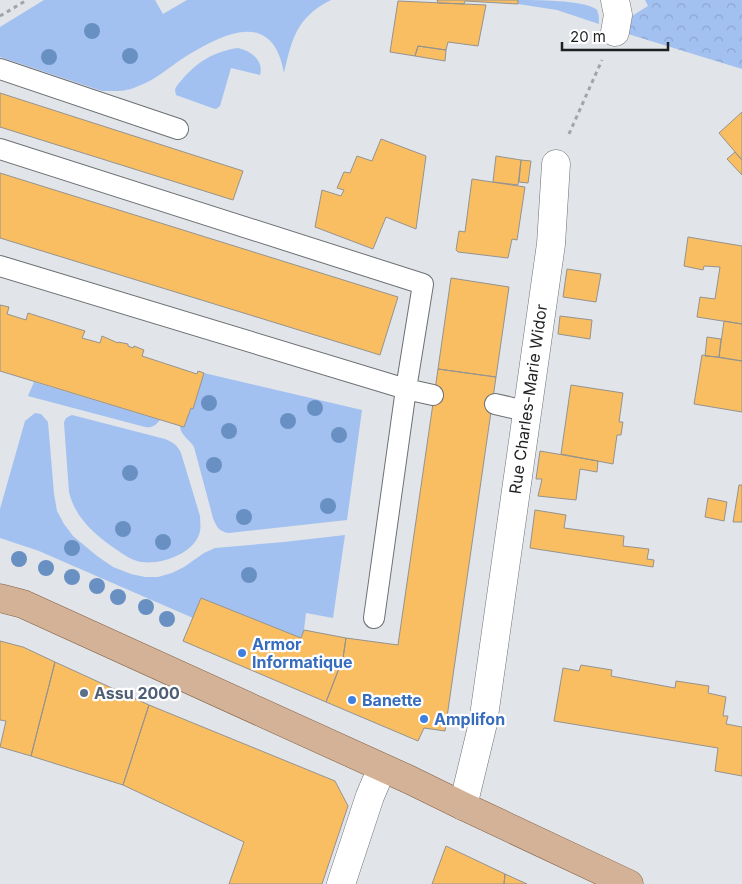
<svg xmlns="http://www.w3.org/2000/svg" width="742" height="884" viewBox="0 0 742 884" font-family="Inter,sans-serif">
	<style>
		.green { fill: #a2c1f0 }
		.forest { fill: url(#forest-crowns) }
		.building { fill: #f9be62; stroke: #95938f }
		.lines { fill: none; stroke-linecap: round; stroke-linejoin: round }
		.service-casing { stroke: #6d7073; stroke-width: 22 }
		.minor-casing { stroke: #6d7073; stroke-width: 29 }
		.primary-casing { stroke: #815d40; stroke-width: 29 }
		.path { stroke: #a2a5a8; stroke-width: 3; stroke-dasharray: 4 4; stroke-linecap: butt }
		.service { stroke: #fff; stroke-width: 20 }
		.minor { stroke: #fff; stroke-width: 28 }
		.primary { stroke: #d3b297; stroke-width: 28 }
		.tree { fill: #6990c3 }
		.shop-dot { fill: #3f7fe0; stroke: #fff; stroke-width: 2 }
		.service-dot { fill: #5c6f8a; stroke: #fff; stroke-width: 2 }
		.labels { text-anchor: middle; stroke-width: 4.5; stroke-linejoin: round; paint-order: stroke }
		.street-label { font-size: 16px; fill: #1e1f21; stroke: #fff }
		.shop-label { font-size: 16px; font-weight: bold; fill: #366cbe; stroke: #fff; text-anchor: start }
		.service-label { font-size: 16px; font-weight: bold; fill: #4e5e75; stroke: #fff; text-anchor: start }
	</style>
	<defs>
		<pattern id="forest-crowns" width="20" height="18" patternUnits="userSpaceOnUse" patternTransform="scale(1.25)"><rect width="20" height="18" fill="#a2c1f0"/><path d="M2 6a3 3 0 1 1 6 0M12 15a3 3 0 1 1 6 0" fill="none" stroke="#8ba5ce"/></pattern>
	</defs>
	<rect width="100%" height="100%" fill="#e1e4e8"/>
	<path class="green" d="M 44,0 L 155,0 L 163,14 L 187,0 L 331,0 C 297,17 292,38 284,73 C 273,10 226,32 188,55 C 176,62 165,72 153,79 C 148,82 141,85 136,87 C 125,92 113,91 102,91 L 0,57 L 0,27 Z
		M 518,0 C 536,0 582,0 596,9 C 599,12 599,19 599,24 L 557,10 L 518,4 Z
		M 238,48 C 251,51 264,60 260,75 L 231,68 L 220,106 L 216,109 L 212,108 L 176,95 L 175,90 L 176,87 C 193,65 210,52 238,48 Z
		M 204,373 L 362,410 L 347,520 L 229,533 C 219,532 216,526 213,518 L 194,447 C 190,440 180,435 180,426 L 184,427 L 191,408 L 193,409 Z
		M 34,382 L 160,420 C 155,426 152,428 145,427 L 28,396 Z
		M 35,413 L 41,414 L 48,422 L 54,494 L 57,511 L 64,524 L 73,536 L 97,556 L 113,567 L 131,574 L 145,577 L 158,577 L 172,573 L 184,567 L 204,553 L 215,548 L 284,542 L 345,535 L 333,618 L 306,613 L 304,630 L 301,638 L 201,598 L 193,618 L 39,551 L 0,538 L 0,509 L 25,421 Z
		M 72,415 L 165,439 C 173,442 178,446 181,453 L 200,516 C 200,521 201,526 200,531 C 196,554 157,567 137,561 C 130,559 123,554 117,550 C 96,536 75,518 69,492 L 64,423 C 65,418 67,417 72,415 Z"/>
	<path class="forest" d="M 645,0 L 742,0 L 742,69 L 628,34 L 632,16 L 648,6 Z"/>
	<path class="building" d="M 437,0 L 518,0 L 518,4 L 465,1 L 464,4 L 438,3 Z
		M 398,1 L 486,5 L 478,46 L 448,42 L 446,50 L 418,46 L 415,56 L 390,52 Z
		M 418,46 L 446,50 L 445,61 L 415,56 Z
		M 0,93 L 243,171 L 233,200 L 0,127 Z
		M 742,112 L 742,160 L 719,133 Z
		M 381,139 L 426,156 L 416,229 L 386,217 L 373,249 L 315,227 L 322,190 L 341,196 L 344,190 L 337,188 L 344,172 L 350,173 L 357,156 L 372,161 Z
		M 735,152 L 742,160 L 742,175 L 727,159 Z
		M 496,156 L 521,160 L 518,185 L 493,182 Z
		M 521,160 L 531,161 L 528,183 L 519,182 Z
		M 0,173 L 398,297 L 380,355 L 0,238 Z
		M 472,179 L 525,187 L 517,240 L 512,239 L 508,258 L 458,252 L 456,250 L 459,231 L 465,232 Z
		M 688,237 L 742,246 L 742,324 L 697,317 L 700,297 L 715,299 L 720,267 L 704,266 L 703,270 L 684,266 Z
		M 567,269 L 601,274 L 596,302 L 563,297 Z
		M 451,278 L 509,287 L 496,377 L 438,369 Z
		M 0,305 L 9,307 L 7,314 L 26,320 L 28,313 L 85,331 L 82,338 L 100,343 L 102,336 L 118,343 L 118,342 L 128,344 L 128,346 L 133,348 L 134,346 L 144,350 L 142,356 L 197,374 L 198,371 L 204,373 L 193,409 L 191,408 L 184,427 L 0,371 Z
		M 560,316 L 592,320 L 590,339 L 558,334 Z
		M 724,321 L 742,324 L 742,361 L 719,357 Z
		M 707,337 L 721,339 L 719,357 L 705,356 Z
		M 702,355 L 742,361 L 742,412 L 694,404 Z
		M 438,369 L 496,377 L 445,731 L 424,728 L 418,741 L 326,702 L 343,658 L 346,638 L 398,645 Z
		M 571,385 L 623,393 L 619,422 L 623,422 L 621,435 L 617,435 L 613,464 L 561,454 Z
		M 540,451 L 598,461 L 597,472 L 580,469 L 576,500 L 538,496 L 542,479 L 536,479 Z
		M 739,485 L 742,485 L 742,522 L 733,522 Z
		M 708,498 L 727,502 L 724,521 L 705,517 Z
		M 535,510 L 566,515 L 564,528 L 624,536 L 623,546 L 649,549 L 647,559 L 654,560 L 653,567 L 530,548 Z
		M 201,598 L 301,638 L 304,630 L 346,638 L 343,658 L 326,702 L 183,641 Z
		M 0,641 L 23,647 L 55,662 L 31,756 L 0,747 L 6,721 L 0,720 Z
		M 55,662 L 149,705 L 123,785 L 31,756 Z
		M 581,665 L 612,670 L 611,676 L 675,688 L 676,681 L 709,686 L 708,693 L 726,697 L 723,716 L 728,716 L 726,724 L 742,727 L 742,776 L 715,771 L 718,748 L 554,721 L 563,668 L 579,671 Z
		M 149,705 L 335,781 L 348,806 L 322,884 L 229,884 L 244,842 L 123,785 Z
		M 446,846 L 505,874 L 504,884 L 432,884 Z
		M 505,874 L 527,884 L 504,884 Z"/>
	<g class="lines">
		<defs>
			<path id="service" d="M 0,69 L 178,129
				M 0,149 L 423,284 L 406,389 L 374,618
				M 0,266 L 406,389 L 433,395
				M 495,404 L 526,411"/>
			<path id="minor" d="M 615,32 L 618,15 L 615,0
				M 463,806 L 483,723 L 551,244 L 556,164
				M 341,884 L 370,796 L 382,768"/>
			<path id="primary" d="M 0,598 L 23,604 L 410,780 L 463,806 L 629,884"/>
		</defs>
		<use href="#service" class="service-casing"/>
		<use href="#minor" class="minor-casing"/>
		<use href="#primary" class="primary-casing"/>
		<path class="path" d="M 0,16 L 27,0
			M 569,134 L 602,60"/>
		<use href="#service" class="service"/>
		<use href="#minor" class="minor"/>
		<use href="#primary" class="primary"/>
	</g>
	<g class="tree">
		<circle cx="92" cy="31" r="8"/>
		<circle cx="130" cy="56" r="8"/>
		<circle cx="49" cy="57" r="8"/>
		<circle cx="209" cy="403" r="8"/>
		<circle cx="315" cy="408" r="8"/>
		<circle cx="288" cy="421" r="8"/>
		<circle cx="229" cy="431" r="8"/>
		<circle cx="339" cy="435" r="8"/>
		<circle cx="214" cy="465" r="8"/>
		<circle cx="130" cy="473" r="8"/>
		<circle cx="328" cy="506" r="8"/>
		<circle cx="244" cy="517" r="8"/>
		<circle cx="123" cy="529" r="8"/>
		<circle cx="163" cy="542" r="8"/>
		<circle cx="72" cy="548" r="8"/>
		<circle cx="19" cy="559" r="8"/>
		<circle cx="46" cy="568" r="8"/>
		<circle cx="249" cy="575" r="8"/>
		<circle cx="72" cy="577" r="8"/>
		<circle cx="97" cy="586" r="8"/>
		<circle cx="118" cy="597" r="8"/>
		<circle cx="146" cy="607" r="8"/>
		<circle cx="167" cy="619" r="8"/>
	</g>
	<g class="shop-dot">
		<circle cx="242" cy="653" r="5"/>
		<circle cx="352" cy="700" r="5"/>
		<circle cx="424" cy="719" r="5"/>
	</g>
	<circle class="service-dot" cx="84" cy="693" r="5"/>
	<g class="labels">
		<g class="street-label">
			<text transform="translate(528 399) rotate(-82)" y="6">Rue Charles-Marie Widor</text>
		</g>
		<g class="shop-label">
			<text x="252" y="650">Armor<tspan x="252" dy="18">Informatique</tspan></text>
			<text x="362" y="706">Banette</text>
			<text x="434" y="725">Amplifon</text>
		</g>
		<g class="service-label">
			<text x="94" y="699">Assu 2000</text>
		</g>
	</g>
	<path d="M562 42v8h106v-8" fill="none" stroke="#1e1f21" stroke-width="2.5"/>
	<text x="570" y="42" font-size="15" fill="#1e1f21" stroke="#ffffff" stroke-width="4" paint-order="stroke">20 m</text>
</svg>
